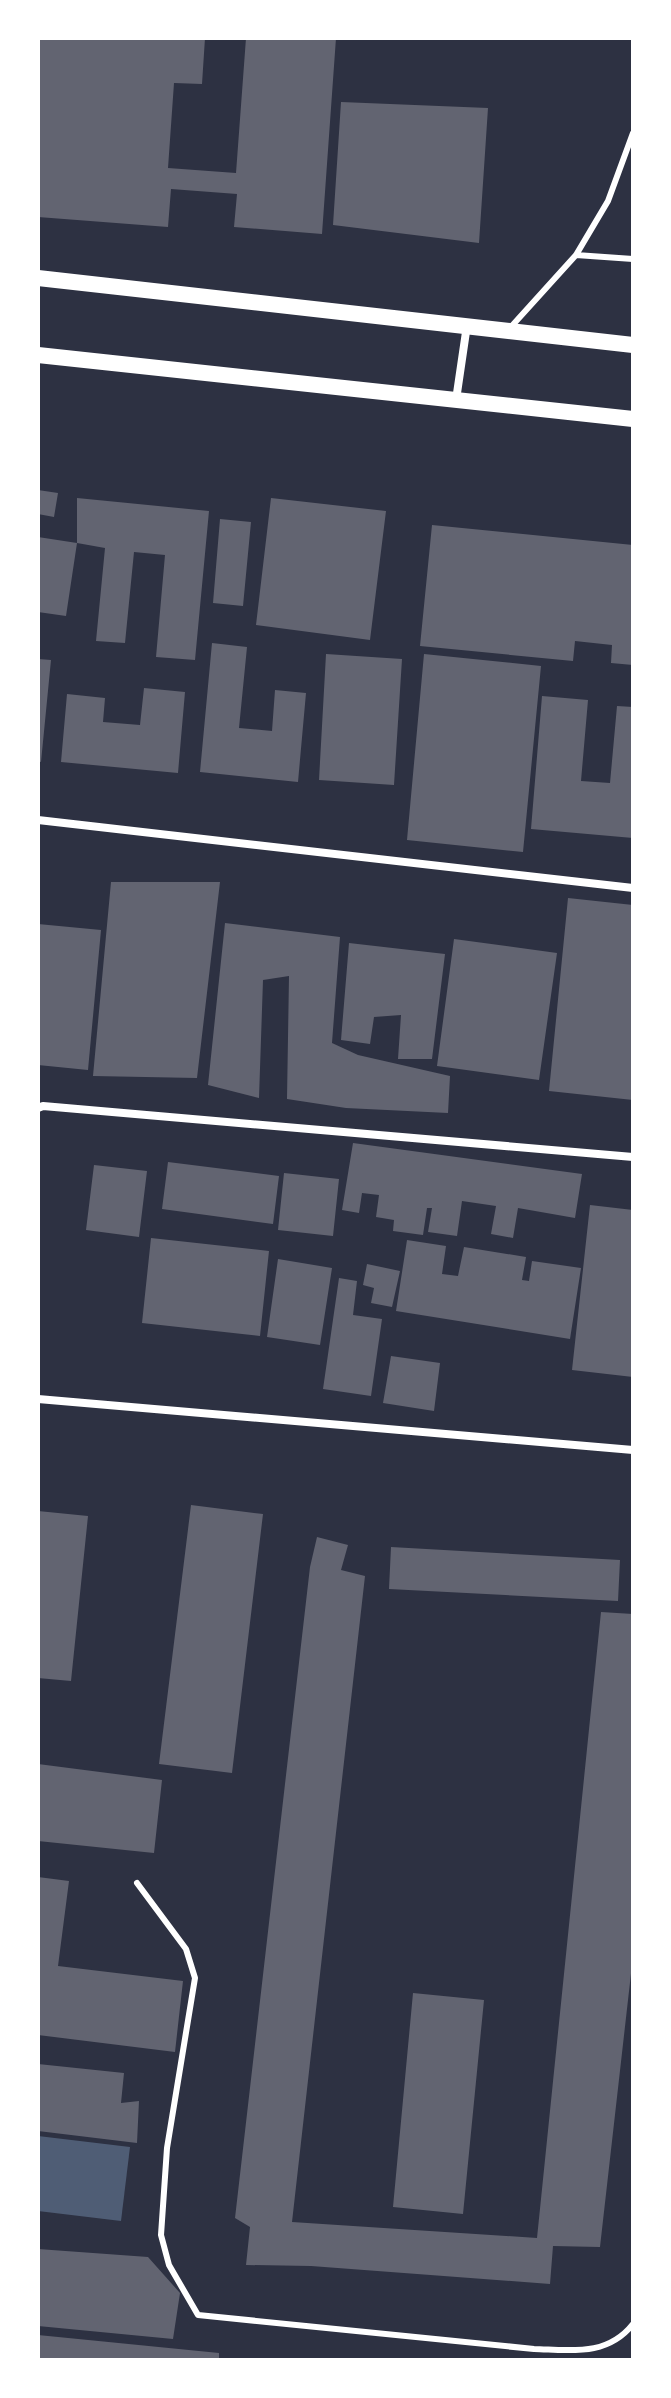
<svg xmlns="http://www.w3.org/2000/svg" width="671" height="2398" viewBox="0 0 671 2398" font-family="Quicksand,sans-serif">
	<style>
		.water { fill: #4f5d75 }
		.building { fill: #626471 }
		.lines { fill: none; stroke-linecap: round; stroke-linejoin: round }
		.service { stroke: #fff; stroke-width: 6 }
		.minor { stroke: #fff; stroke-width: 8 }
		.secondary { stroke: #fff; stroke-width: 16 }
	</style>
	<rect width="100%" height="100%" fill="#2d3142"/>
	<path class="water" d="M 38,2136 L 130,2147 L 121,2221 L 38,2211 Z"/>
	<path class="building" d="M 38,38 L 205,38 L 202,84 L 174,83 L 168,168 L 236,173 L 246,38 L 336,38 L 322,234 L 234,227 L 237,194 L 171,189 L 168,227 L 38,217 Z
		M 341,102 L 488,108 L 479,243 L 333,225 Z
		M 38,490 L 58,493 L 54,517 L 38,514 Z
		M 77,498 L 209,511 L 195,660 L 156,657 L 165,555 L 134,552 L 125,643 L 96,641 L 105,548 L 77,543 Z
		M 271,498 L 386,511 L 370,640 L 256,625 Z
		M 220,519 L 251,522 L 243,606 L 213,603 Z
		M 432,525 L 633,545 L 633,665 L 611,663 L 612,645 L 575,641 L 573,661 L 420,646 Z
		M 38,537 L 77,543 L 66,616 L 38,612 Z
		M 212,643 L 247,647 L 239,728 L 272,731 L 275,690 L 306,693 L 298,782 L 200,772 Z
		M 326,654 L 402,659 L 394,785 L 319,780 Z
		M 424,654 L 541,666 L 523,852 L 407,840 Z
		M 38,659 L 51,660 L 41,762 L 38,761 Z
		M 144,688 L 185,692 L 178,773 L 61,762 L 67,694 L 105,698 L 103,722 L 140,725 Z
		M 542,696 L 588,700 L 581,781 L 610,783 L 617,706 L 633,707 L 633,838 L 531,829 Z
		M 111,882 L 220,882 L 197,1078 L 93,1076 Z
		M 568,898 L 633,905 L 633,1100 L 549,1091 Z
		M 225,923 L 340,937 L 332,1043 L 358,1055 L 450,1076 L 448,1113 L 346,1108 L 287,1099 L 289,976 L 263,980 L 259,1098 L 208,1085 Z
		M 38,924 L 101,930 L 88,1070 L 38,1065 Z
		M 454,939 L 557,953 L 539,1080 L 437,1066 Z
		M 349,943 L 445,954 L 432,1059 L 398,1059 L 401,1015 L 374,1017 L 370,1044 L 341,1040 Z
		M 353,1143 L 582,1174 L 575,1218 L 518,1208 L 513,1238 L 491,1234 L 496,1206 L 462,1201 L 457,1236 L 428,1232 L 432,1208 L 427,1208 L 423,1235 L 393,1231 L 394,1220 L 376,1217 L 379,1195 L 362,1193 L 359,1213 L 342,1210 Z
		M 168,1162 L 279,1176 L 273,1224 L 162,1209 Z
		M 94,1165 L 147,1171 L 139,1237 L 86,1230 Z
		M 284,1173 L 339,1179 L 333,1236 L 278,1230 Z
		M 590,1205 L 633,1210 L 633,1377 L 572,1370 Z
		M 151,1238 L 269,1251 L 260,1336 L 142,1323 Z
		M 407,1240 L 446,1246 L 442,1274 L 458,1276 L 464,1247 L 526,1257 L 522,1280 L 529,1281 L 532,1261 L 581,1268 L 570,1339 L 396,1311 Z
		M 278,1259 L 332,1268 L 320,1345 L 267,1337 Z
		M 367,1264 L 400,1271 L 392,1307 L 371,1303 L 374,1288 L 363,1285 Z
		M 339,1278 L 357,1281 L 353,1315 L 382,1319 L 371,1396 L 323,1389 Z
		M 391,1356 L 440,1363 L 434,1411 L 383,1403 Z
		M 191,1505 L 263,1514 L 232,1773 L 159,1764 Z
		M 38,1511 L 88,1516 L 71,1681 L 38,1678 Z
		M 317,1537 L 348,1545 L 341,1570 L 365,1576 L 292,2222 L 537,2238 L 601,1612 L 633,1614 L 633,1956 L 600,2247 L 553,2246 L 550,2284 L 311,2266 L 246,2265 L 250,2227 L 235,2218 L 310,1567 Z
		M 391,1547 L 620,1560 L 618,1601 L 389,1589 Z
		M 38,1764 L 162,1780 L 154,1853 L 38,1841 Z
		M 38,1877 L 69,1881 L 58,1966 L 183,1981 L 175,2052 L 38,2035 Z
		M 413,1993 L 484,2000 L 463,2214 L 393,2207 Z
		M 38,2064 L 124,2073 L 121,2103 L 139,2101 L 137,2143 L 38,2131 Z
		M 38,2249 L 148,2257 L 180,2293 L 173,2339 L 38,2326 Z
		M 38,2335 L 219,2353 L 219,2360 L 38,2360 Z"/>
	<g class="lines">
		<path class="service" d="M 576,255 L 633,259
			M 509,329 L 576,255 L 608,201 L 633,133
			M 137,1883 L 186,1949 L 195,1978 L 167,2148 L 161,2235 L 169,2265 L 198,2315 L 534,2349 C 570,2350 607,2357 633,2324"/>
		<path class="minor" d="M 456,400 L 467,325
			M 38,820 L 633,888
			M 38,1108 L 43,1106 L 633,1157
			M 38,1399 L 633,1450"/>
		<path class="secondary" d="M 38,278 L 633,345
			M 38,355 L 633,419"/>
	</g>
	<rect width="671" height="2398" fill="none" stroke="#ffffff" stroke-width="80"/>
</svg>
